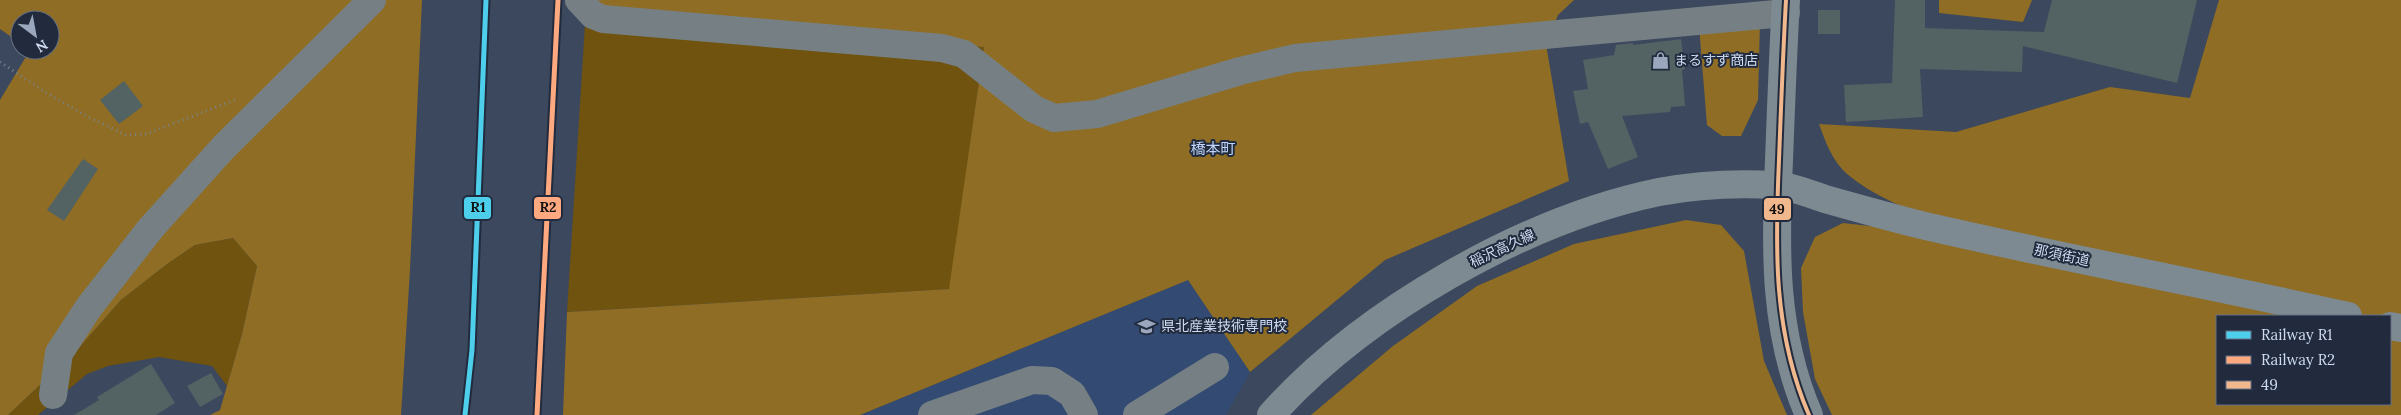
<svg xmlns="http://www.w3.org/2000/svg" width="2401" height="415" viewBox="0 0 2401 415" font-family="Lora,'Noto Sans JP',serif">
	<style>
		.built { fill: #334b73 }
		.green { fill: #6f530e }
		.forest { fill: #8f6d24; fill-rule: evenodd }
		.building { fill: #536262 }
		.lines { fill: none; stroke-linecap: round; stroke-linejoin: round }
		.path { stroke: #7a838a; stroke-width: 3; stroke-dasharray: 1 4; stroke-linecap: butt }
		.minor { stroke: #768084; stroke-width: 28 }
		.major { stroke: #7d8a91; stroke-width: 28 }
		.bus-1-casing { stroke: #212b3d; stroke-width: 8 }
		.bus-1 { stroke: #f1b78d; stroke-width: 4 }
		.rail-1-casing { stroke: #212b3d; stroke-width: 9 }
		.rail-2-casing { stroke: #212b3d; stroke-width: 9 }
		.rail-1 { stroke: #4dcfeb; stroke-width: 5 }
		.rail-2 { stroke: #ffa980; stroke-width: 5 }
		.labels { text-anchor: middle; stroke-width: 4; stroke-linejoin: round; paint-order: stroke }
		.poi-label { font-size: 14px; fill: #cddaf1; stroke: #212b3d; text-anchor: start }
		.street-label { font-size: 14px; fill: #cddaf1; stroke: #212b3d }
		.neighbourhood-label { font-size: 15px; fill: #bfd5f9; stroke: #212b3d }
		.line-badge { stroke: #212b3d; stroke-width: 2 }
		.pale-badge-label { font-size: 14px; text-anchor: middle; font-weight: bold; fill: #111 }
	</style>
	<rect width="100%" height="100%" fill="#3c485d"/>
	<path class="built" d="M 1188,280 L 1250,372 L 1226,415 L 861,415 Z"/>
	<path class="green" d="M 585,24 L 984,47 L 950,289 L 567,312 Z
		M 233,238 L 257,266 L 242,334 L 227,386 L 212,366 L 159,357 L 108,366 L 87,374 L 38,415 L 8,415 L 76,351 L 121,300 L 167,264 L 195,245 Z"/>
	<path class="forest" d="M 0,0 L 422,0 L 410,270 L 401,415 L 210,415 L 220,410 L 242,334 L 257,266 L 233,238 L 195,245 L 167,264 L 121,300 L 76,351 L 8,415 L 0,415 L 0,100 L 30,50 L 50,50 L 50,20 L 20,20 L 20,43 L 0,29 Z
		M 586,0 L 1574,0 L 1558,15 L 1546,44 L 1569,181 L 1385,260 L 1250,372 L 1188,280 L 860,415 L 563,415 L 567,312 L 949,289 L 984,47 L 585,24 Z
		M 1939,0 L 2032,0 L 2023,22 L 1939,13 Z
		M 2219,0 L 2401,0 L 2401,415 L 1832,415 L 1815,379 L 1803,312 L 1801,268 L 1815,237 L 1843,223 L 1930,233 L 1935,221 C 1905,208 1872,195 1847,174 C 1833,162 1825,141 1819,124 L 1956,132 L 2110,87 L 2190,98 ZM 2217,316 L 2390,316 L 2390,404 L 2217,404 Z
		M 1760,21 L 1758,100 L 1741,136 L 1722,136 L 1707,125 L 1699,26 Z
		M 1686,220 L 1721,225 L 1744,251 L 1764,361 L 1787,415 L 1311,415 L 1393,346 L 1477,286 L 1574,244 Z"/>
	<path class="building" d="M 1895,0 L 1925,0 L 1925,28 L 2044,32 L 2052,0 L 2197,0 L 2177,83 L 2023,46 L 2022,72 L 1920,69 L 1923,117 L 1846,122 L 1844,85 L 1892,83 Z
		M 1818,10 L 1840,10 L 1840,34 L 1818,34 Z
		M 1681,39 L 1685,69 L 1682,70 L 1685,106 L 1671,107 L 1670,112 L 1622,116 L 1638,157 L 1608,169 L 1588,122 L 1580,124 L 1573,91 L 1588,89 L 1583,60 L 1614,55 L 1616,45 L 1633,43 L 1633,45 Z
		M 124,81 L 143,106 L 119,124 L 100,100 Z
		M 83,159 L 98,169 L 64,221 L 47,210 Z
		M 151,364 L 175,403 L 156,415 L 74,415 L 99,400 L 97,397 Z
		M 211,373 L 223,394 L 200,407 L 187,386 Z"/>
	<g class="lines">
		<path class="path" d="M 0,62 L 45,92 L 90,118 L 126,135 L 146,134 L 235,100"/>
		<path class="minor" d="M 579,0 L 593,15 L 603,19 L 942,48 L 964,54 L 1034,109 L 1054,118 L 1097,114 L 1240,71 L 1295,58 L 1786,13
			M 53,395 L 59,353 L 89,307 L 151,228 L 223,148 L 372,0
			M 932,415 L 1032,380 L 1052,381 L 1072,394 L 1084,415
			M 1137,415 L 1215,367"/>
		<path class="major" d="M 1786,0 C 1783,53 1781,107 1779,160 C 1775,248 1773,332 1809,415
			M 2390,326 L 2401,328
			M 1271,415 C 1363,312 1524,220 1659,192 C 1695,185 1738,183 1775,185 C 1791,186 1810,194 1825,199 C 1857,208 1889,217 1921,225 C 2063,258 2206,284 2348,316"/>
		<defs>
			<path id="bus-1" d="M 1786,0 C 1783,53 1781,107 1779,160 C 1775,248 1773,332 1809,415"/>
		</defs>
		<use href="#bus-1" class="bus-1-casing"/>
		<use href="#bus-1" class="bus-1"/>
		<defs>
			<path id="rail-1" d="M 465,415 L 472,350 L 486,0"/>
			<path id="rail-2" d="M 537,415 L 558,0"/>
		</defs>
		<use href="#rail-1" class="rail-1-casing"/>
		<use href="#rail-2" class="rail-2-casing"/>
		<use href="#rail-1" class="rail-1"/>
		<use href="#rail-2" class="rail-2"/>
	</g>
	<defs>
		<symbol id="shop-bare" viewBox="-9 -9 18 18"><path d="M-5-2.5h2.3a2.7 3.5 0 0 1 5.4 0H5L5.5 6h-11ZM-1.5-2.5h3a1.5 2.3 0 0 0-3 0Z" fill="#9aa7bd" stroke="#212b3d" stroke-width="2.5" paint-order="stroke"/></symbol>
		<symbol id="school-bare" viewBox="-9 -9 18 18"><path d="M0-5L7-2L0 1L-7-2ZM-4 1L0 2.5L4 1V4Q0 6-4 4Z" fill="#9aa7bd" stroke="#212b3d" stroke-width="2.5" paint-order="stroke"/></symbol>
	</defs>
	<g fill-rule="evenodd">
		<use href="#shop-bare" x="1648" y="48" width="25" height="25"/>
		<use href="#school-bare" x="1134" y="314" width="25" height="25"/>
	</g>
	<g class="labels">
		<g class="poi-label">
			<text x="1674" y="65">まるすず商店</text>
			<text x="1161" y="331">県北産業技術専門校</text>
		</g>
		<g class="street-label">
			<text transform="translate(1502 248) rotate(-25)" y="5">稲沢高久線</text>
			<text transform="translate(2062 255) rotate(12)" y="5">那須街道</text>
		</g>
		<g class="neighbourhood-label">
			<text x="1213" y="154">橋本町</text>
		</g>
	</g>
	<g class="line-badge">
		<rect x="533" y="196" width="29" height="24" rx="5" fill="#ffa980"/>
		<rect x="463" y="196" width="29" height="24" rx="5" fill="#4dcfeb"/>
		<rect x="1763" y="197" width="29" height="24" rx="5" fill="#f1b78d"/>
	</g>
	<g class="pale-badge-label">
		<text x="548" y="212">R2</text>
		<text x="478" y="212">R1</text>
		<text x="1777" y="214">49</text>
	</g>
	<rect x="2216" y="315" width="175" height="90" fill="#212b3d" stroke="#667185"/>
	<rect x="2226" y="331" width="25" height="8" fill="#4dcfeb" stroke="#667185"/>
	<text x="2261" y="340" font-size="15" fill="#cddaf1">Railway R1</text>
	<rect x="2226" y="356" width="25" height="8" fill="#ffa980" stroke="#667185"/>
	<text x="2261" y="365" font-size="15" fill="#cddaf1">Railway R2</text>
	<rect x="2226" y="381" width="25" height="8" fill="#f1b78d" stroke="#667185"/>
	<text x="2261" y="390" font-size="15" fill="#cddaf1">49</text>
	<g transform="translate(35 35) rotate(148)"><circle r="24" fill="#212b3d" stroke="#667185"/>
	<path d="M0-4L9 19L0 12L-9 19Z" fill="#9aa7bd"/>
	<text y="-8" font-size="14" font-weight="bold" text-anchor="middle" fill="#cddaf1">N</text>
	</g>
</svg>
